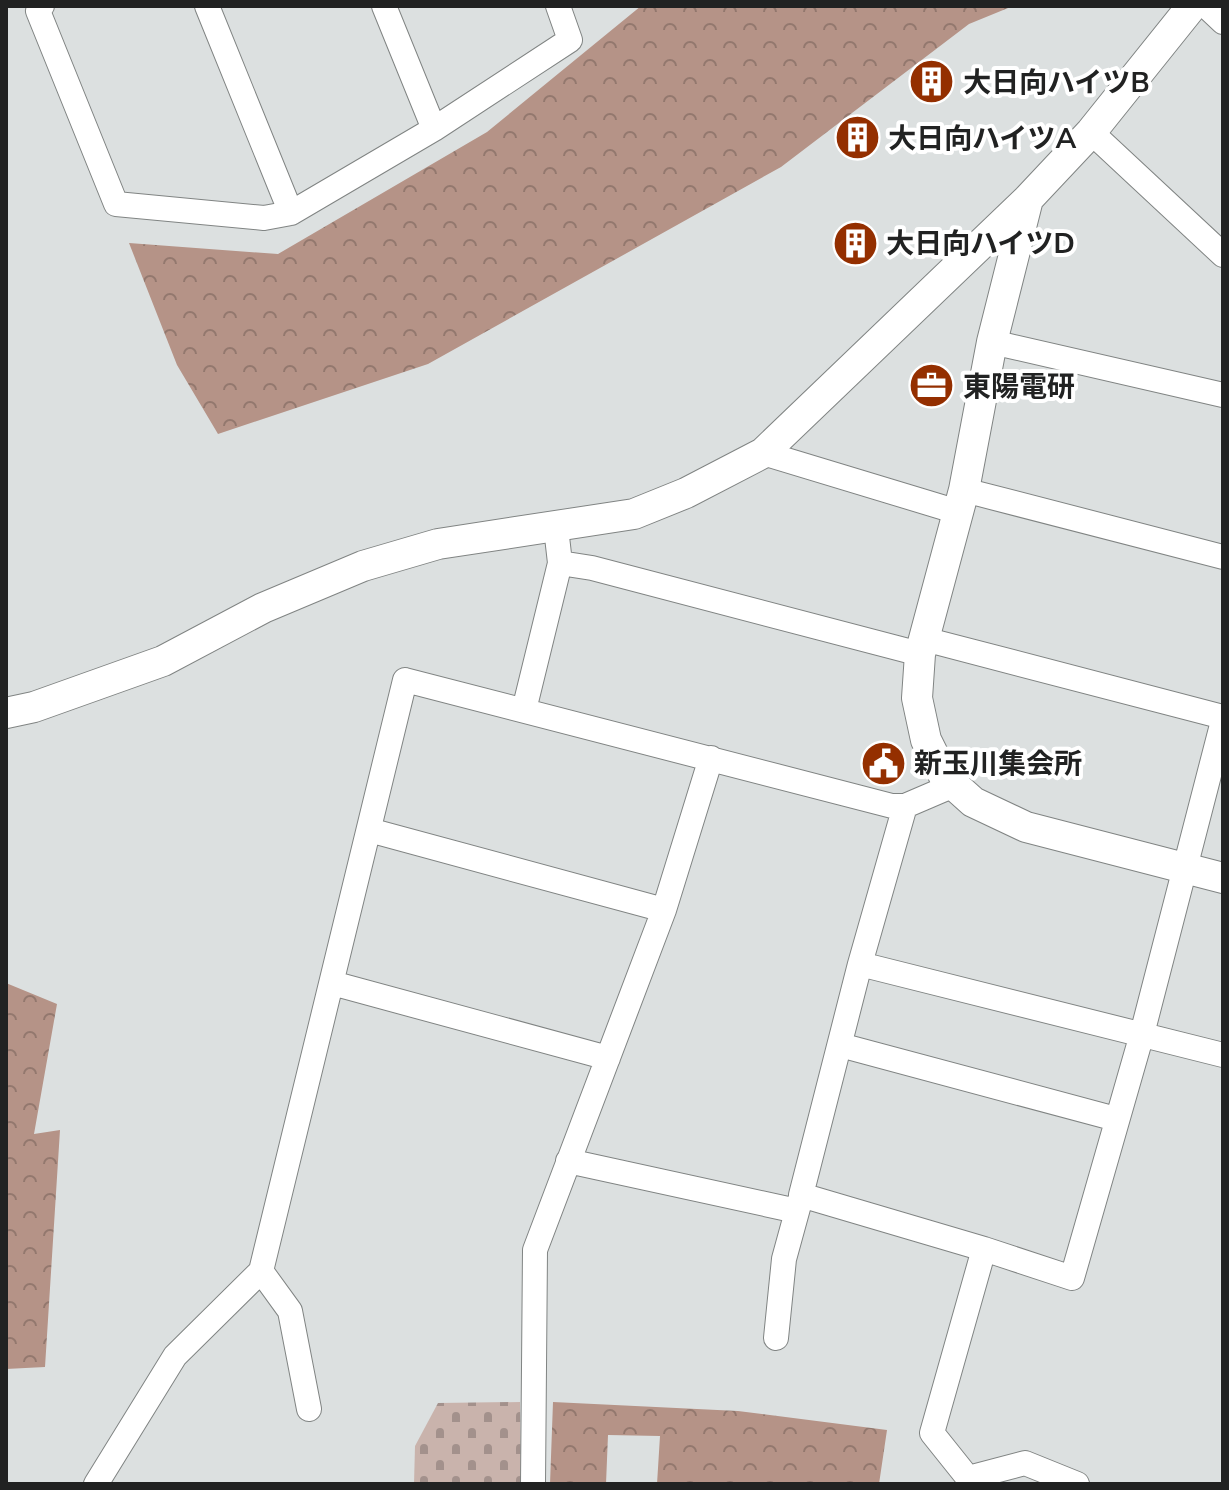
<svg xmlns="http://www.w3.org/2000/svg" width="1229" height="1490" viewBox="0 0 1229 1490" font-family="'Nunito Sans','Noto Sans JP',sans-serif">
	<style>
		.forest { fill: url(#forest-crowns) }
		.cemetery { fill: url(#cemetery-stones) }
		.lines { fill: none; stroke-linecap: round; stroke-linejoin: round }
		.minor-casing { stroke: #808483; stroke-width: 26 }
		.tertiary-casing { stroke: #808483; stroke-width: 32 }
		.minor { stroke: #fff; stroke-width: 24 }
		.tertiary { stroke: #fff; stroke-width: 30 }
		.labels { text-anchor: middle; stroke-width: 8; stroke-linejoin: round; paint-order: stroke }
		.poi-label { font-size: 28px; font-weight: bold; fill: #212222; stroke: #fff; text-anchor: start }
	</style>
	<defs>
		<pattern id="forest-crowns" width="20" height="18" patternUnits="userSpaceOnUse" patternTransform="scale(2)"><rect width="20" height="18" fill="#b59387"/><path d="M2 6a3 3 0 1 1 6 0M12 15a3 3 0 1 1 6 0" fill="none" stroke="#93786e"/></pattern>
		<pattern id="cemetery-stones" width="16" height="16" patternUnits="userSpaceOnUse" patternTransform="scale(2)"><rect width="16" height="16" fill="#c9b3ac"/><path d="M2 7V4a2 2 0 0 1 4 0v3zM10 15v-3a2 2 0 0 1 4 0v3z" fill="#a3918c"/></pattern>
	</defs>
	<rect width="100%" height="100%" fill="#dce0e0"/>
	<path class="forest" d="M 641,6 L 1013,6 L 969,24 L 781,167 L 428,364 L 218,434 L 177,365 L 129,243 L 278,254 L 487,132 Z
		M 6,983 L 57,1004 L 34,1134 L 60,1130 L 45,1367 L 6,1369 Z
		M 553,1402 L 738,1411 L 887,1430 L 879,1484 L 657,1484 L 660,1436 L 608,1435 L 606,1484 L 550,1484 Z"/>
	<path class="cemetery" d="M 520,1402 L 521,1484 L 414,1484 L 415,1446 L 438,1403 Z"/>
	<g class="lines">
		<defs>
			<path id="minor" d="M 42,6 L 38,11 L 116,204 L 264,218 L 291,213 L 434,129 L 570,40 L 558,6
				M 207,6 L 291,213
				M 384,6 L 434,129
				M 1206,6 L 1223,22
				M 1091,132 L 1223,255
				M 992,342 L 1223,395
				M 763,453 L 958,512
				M 964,490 L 1223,557
				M 560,563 L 592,568 L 920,654
				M 924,639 L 1223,717
				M 524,710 L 560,563 L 556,528
				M 905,806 L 860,964 L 1223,1055
				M 369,830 L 664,910
				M 860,964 L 801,1195 L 984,1249
				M 332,983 L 608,1058
				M 840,1045 L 1116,1119
				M 568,1161 L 797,1211
				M 261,1271 L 290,1311 L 309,1409
				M 776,1338 L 784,1259 L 801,1197
				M 96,1484 L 175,1356 L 261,1271 L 405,680 L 892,806 L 905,806 L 954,785
				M 533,1484 L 535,1250 L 664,910 L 711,758
				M 1077,1484 L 1025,1463 L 968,1478 L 932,1433 L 984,1249 L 1072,1278 L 1142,1034 L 1223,721"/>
			<path id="tertiary" d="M 1028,199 L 992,342 L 964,490 L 920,654 L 917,698 L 926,740 L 944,776 L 973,802 L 1026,827 L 1223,878
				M 6,713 L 34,707 L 163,661 L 263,608 L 363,566 L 438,544 L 634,514 L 686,493 L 763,453 L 1028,199 L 1091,132 L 1192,6"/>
		</defs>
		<use href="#minor" class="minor-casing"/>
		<use href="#tertiary" class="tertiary-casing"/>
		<use href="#minor" class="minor"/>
		<use href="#tertiary" class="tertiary"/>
	</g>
	<defs>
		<symbol id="building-disc" viewBox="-11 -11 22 22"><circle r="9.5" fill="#942f00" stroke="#fff"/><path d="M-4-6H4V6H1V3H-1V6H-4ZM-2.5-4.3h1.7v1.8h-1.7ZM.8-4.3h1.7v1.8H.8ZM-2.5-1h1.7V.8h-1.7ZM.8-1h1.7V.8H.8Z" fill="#fff"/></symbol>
		<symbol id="office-disc" viewBox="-11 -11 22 22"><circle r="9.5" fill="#942f00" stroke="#fff"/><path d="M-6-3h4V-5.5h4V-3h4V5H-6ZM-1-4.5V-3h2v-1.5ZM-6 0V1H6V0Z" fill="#fff"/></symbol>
		<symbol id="civic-disc" viewBox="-11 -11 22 22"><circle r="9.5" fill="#942f00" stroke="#fff"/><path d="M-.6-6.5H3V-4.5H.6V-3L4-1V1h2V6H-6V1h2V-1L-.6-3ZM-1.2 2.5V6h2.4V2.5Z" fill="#fff"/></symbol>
	</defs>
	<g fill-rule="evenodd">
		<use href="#building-disc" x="906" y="56" width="51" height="51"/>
		<use href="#building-disc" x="832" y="112" width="51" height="51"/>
		<use href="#building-disc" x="830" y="218" width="51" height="51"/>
		<use href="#office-disc" x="906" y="360" width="51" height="51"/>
		<use href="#civic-disc" x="858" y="738" width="51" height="51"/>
	</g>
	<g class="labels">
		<g class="poi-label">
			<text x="963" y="92">大日向ハイツB</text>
			<text x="888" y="148">大日向ハイツA</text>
			<text x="886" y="253">大日向ハイツD</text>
			<text x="963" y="396">東陽電研</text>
			<text x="914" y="773">新玉川集会所</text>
		</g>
	</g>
	<rect width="1229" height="1490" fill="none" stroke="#212222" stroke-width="16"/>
</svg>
